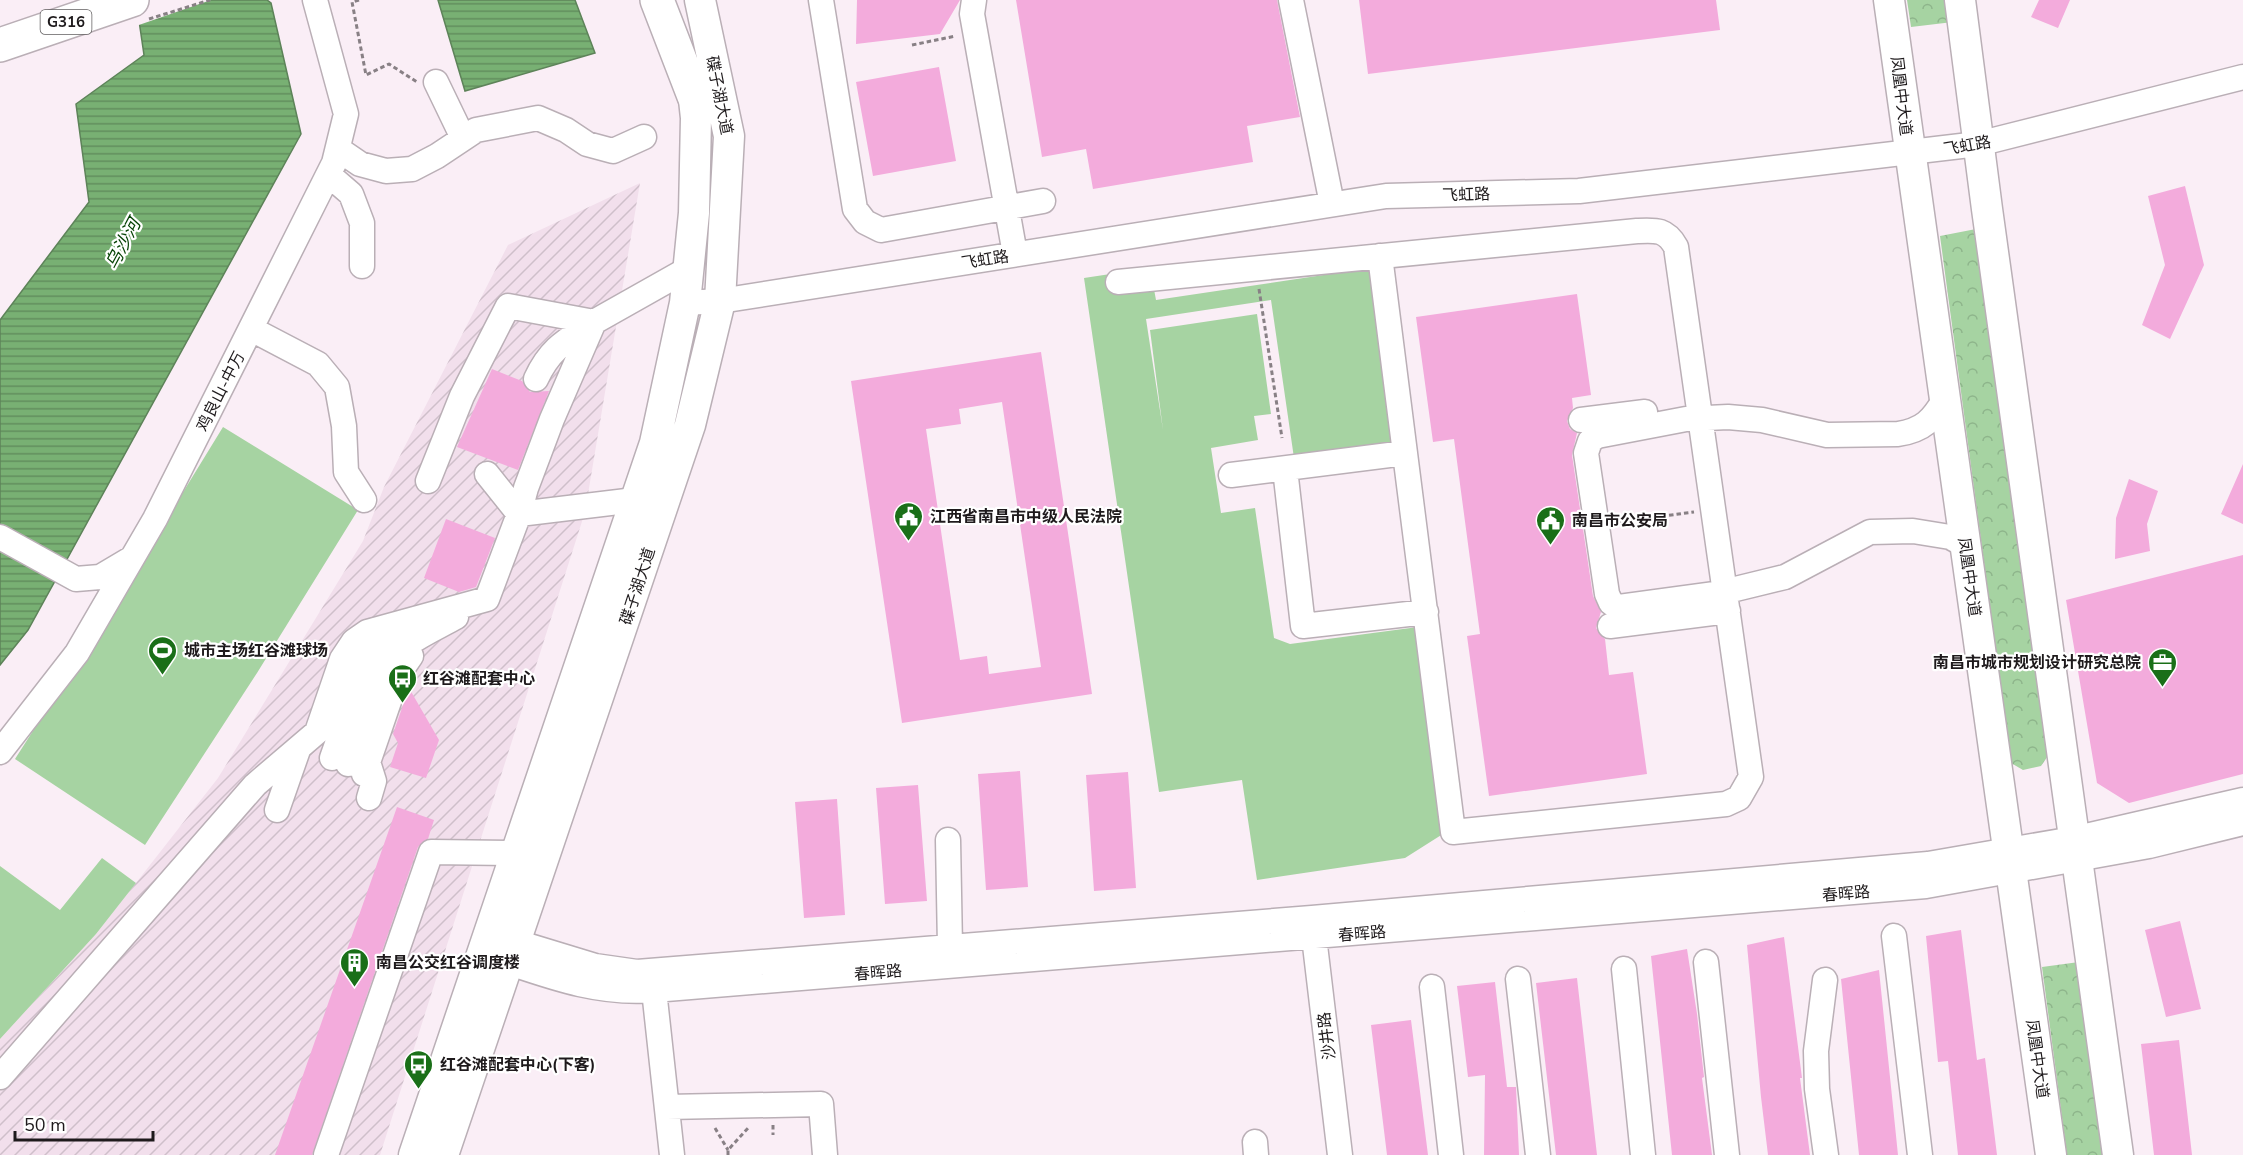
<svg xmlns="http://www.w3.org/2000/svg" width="2243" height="1155" viewBox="0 0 2243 1155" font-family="'Nunito Sans','Noto Sans SC',sans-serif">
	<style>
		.industrial { fill: url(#industrial-furrows) }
		.grass { fill: #a6d3a2 }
		.park { fill: url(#park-crowns) }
		.water { fill: url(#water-rules); stroke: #5d8359; stroke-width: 1.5 }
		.pier { fill: #faeef6 }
		.building { fill: #f3abdc; fill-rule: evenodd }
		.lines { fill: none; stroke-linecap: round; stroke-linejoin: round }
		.minor-casing { stroke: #baafb6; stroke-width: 27 }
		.major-casing { stroke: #baafb6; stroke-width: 33 }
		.highway-casing { stroke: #baafb6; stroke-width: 36 }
		.path { stroke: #888085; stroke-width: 3; stroke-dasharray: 4.5 3; stroke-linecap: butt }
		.minor { stroke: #fff; stroke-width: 24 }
		.major { stroke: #fff; stroke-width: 30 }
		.highway { stroke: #fff; stroke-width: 33 }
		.labels { text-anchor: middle; stroke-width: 4.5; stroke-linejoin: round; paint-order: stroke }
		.shield { fill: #fff; stroke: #625f60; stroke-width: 1.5 }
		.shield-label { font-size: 15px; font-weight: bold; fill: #1e1a1c }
		.street-label { font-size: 16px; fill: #1e1a1c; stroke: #fff }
		.poi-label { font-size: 16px; font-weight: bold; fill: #1e1a1c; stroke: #fff; text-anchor: start }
		.water-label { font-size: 18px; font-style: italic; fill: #074406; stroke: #fff }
	</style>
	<defs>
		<pattern id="industrial-furrows" width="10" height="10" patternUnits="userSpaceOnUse" patternTransform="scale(1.5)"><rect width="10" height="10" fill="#f2dfec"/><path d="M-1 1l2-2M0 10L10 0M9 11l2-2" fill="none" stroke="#cfbfca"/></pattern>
		<pattern id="park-crowns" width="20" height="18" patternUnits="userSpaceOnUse" patternTransform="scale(1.5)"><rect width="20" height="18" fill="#a6d3a2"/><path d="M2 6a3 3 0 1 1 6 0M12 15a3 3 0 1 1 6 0" fill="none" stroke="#8eb58b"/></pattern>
		<pattern id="water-rules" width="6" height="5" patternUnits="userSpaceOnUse" patternTransform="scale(1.5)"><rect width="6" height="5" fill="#78b073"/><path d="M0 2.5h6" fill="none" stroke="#628e5e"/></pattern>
	</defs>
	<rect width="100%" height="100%" fill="#faeef6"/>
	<path class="industrial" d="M 640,183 L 585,512 L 380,1155 L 0,1155 L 0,1039 L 96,934 L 218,778 L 363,541 L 384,487 L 508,245 Z"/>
	<path class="grass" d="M 1377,267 L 1402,442 L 1294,458 L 1271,300 L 1146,319 L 1163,430 L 1150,330 L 1257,314 L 1271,414 L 1254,416 L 1258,440 L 1211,448 L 1221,513 L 1255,508 L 1274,638 L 1290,644 L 1418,627 L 1446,832 L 1405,858 L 1257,880 L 1242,780 L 1159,792 L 1084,278 L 1150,268 L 1156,300 Z
		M 223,427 L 358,510 L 257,673 L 145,845 L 15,759 L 123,590 Z
		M 102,858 L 136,883 L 96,934 L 0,1039 L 0,866 L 60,910 Z"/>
	<path class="park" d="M 1907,0 L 1950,0 L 1953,22 L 1911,27 Z
		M 1976,229 L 2050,753 L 2041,766 L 2023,770 L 2011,763 L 1940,236 Z
		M 2079,962 L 2106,1155 L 2067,1155 L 2042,967 Z"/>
	<path class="water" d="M 136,0 L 267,0 L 271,3 L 301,134 L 28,630 L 0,665 L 0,320 L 89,202 L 76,104 L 144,55 Z
		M 438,0 L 575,0 L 595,53 L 465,91 Z"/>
	<path class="pier" d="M 133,0 L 211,0 L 136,26 Z"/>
	<path class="building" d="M 857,0 L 960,0 L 940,34 L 856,44 Z
		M 1016,0 L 1277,0 L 1300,117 L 1247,126 L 1253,162 L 1093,189 L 1086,149 L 1042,157 Z
		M 1359,0 L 1716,0 L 1720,30 L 1368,74 Z
		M 2039,0 L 2070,0 L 2058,28 L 2031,17 Z
		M 939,67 L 956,161 L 873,176 L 856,82 Z
		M 2185,186 L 2204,265 L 2170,339 L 2142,325 L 2165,265 L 2148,196 Z
		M 1577,294 L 1591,395 L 1572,398 L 1573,408 L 1567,421 L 1570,429 L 1577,433 L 1572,455 L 1593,596 L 1601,612 L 1596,628 L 1605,639 L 1609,675 L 1633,672 L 1647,774 L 1489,796 L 1467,636 L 1480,634 L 1454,439 L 1433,442 L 1416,317 Z
		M 1041,352 L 1092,694 L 902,723 L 851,381 ZM 1002,402 L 1041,667 L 989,674 L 987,656 L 960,660 L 926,429 L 961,424 L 959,409 Z
		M 492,369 L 522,381 L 530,392 L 549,391 L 518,470 L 457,447 Z
		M 2243,464 L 2243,524 L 2221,514 Z
		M 2129,479 L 2158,491 L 2147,524 L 2150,551 L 2115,559 L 2116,518 Z
		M 446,519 L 495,538 L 476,587 L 459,592 L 424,578 Z
		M 2243,555 L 2243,774 L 2129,803 L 2097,783 L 2066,600 Z
		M 409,688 L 439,740 L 426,778 L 390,767 L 398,743 L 393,734 Z
		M 1020,771 L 1028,887 L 986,890 L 978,774 Z
		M 1128,772 L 1136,888 L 1094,891 L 1086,775 Z
		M 918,785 L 927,901 L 885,904 L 876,788 Z
		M 837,799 L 845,915 L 804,918 L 795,802 Z
		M 397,807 L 434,820 L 428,839 L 418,847 L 312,1155 L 275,1155 Z
		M 2180,921 L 2201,1009 L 2166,1017 L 2145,930 Z
		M 1961,930 L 1977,1060 L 1985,1058 L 1997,1155 L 1958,1155 L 1948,1061 L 1938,1062 L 1926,936 Z
		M 1784,937 L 1802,1078 L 1800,1078 L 1810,1155 L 1768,1155 L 1761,1097 L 1747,945 Z
		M 1687,949 L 1697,1014 L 1704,1077 L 1702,1078 L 1712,1155 L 1672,1155 L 1651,956 Z
		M 1879,970 L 1898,1155 L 1859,1155 L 1841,979 Z
		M 1577,978 L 1597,1155 L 1556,1155 L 1536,983 Z
		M 1495,982 L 1507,1087 L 1516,1087 L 1519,1155 L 1484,1155 L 1485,1075 L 1468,1077 L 1457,986 Z
		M 1411,1020 L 1428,1155 L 1387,1155 L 1371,1025 Z
		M 2179,1040 L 2192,1155 L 2154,1155 L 2141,1044 Z"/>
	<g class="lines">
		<defs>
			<path id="minor" d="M 821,0 L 855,209 L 865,222 L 881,230 L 1043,201
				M 974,0 L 972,14 L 1015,254
				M 1291,0 L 1332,204
				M 436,82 L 463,138
				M 338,149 L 360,164 L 386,171 L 412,169 L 437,156 L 476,130 L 538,118 L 566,130 L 587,144 L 613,151 L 644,137
				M 329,175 L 351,194 L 362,223 L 362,266
				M 1118,282 L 1637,231 C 1656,230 1666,229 1676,247 L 1751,777 L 1739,798 L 1726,804 L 1453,832 L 1380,256
				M 685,303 L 720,301 L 1386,196 L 1579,191 L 1978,144 L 2243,77
				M 251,329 L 318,364 L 337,387 L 344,426 L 346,472 L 364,500
				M 536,379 C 550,348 567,340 594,322
				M 1945,399 C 1932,420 1924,430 1898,434 L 1827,435 L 1762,420 L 1728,417 L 1686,419 L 1597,436 L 1590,441 L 1586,453 L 1607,594 L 1611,603 L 1619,607 L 1715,594 L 1785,577 L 1870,532 L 1913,531 L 1950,537 L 1965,545
				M 1581,420 L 1645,412
				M 1285,469 L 1303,626 L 1426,612
				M 487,474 L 519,514 L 526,488 L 552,419 L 594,322 L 688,269
				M 1231,475 L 1405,453
				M 428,481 L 462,396 L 508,306 L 594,322
				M 0,537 L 76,579 L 100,577 L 132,558
				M 1610,626 L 1728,611
				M 0,752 L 77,653 L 155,519 L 334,163 L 346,114 L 315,0
				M 332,758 L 368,657 L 377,646 L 407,634
				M 368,762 L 374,781 L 369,798
				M 348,764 L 382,671 C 398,644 429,632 456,617
				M 364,774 L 398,675 L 411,656
				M 277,810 L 298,750
				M 948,840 L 950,947
				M 1312,920 L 1340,1155
				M 1894,936 L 1920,1155
				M 500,937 L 595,966 L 637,972 L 1312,918 L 1928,864 L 2073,839 L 2243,800
				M 492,957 C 546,975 596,995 654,990 L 1926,886 L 2149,846 L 2243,823
				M 1706,962 L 1727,1155
				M 1624,969 L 1643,1155
				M 1518,979 L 1538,1155
				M 1825,980 L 1816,1051 L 1817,1089 L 1826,1155
				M 1432,987 L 1451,1155
				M 654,990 L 672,1155
				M 0,1077 L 255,785 L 317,732 L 342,659 L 354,641 L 367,632 L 487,599 L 519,514 L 635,500
				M 667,1107 L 821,1104 L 825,1155
				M 1255,1142 L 1256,1155
				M 326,1155 L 431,852 L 515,853"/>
			<path id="major" d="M 1889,0 L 2051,1155
				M 1960,0 L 1987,209 L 2118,1155
				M 414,1155 L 655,443 L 685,303 L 694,213 L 696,118 L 691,72
				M 443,1155 L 690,425 L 720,301 L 729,136 L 700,0"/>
			<path id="highway" d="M 657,0 L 694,96
				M 0,45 L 132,0"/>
		</defs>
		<use href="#minor" class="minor-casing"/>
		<use href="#major" class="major-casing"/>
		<use href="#highway" class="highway-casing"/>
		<path class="path" d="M 359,0 L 352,2 L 366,75 L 389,64 L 417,82
			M 149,19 L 210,0
			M 912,45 L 956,36
			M 1259,289 L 1282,438
			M 1617,522 L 1694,512
			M 773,1125 L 773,1135
			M 715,1128 L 728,1150
			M 728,1155 L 728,1150 L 749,1127"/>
		<use href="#minor" class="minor"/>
		<use href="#major" class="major"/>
		<use href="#highway" class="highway"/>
	</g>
	<defs>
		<symbol id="civic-pin" viewBox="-11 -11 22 30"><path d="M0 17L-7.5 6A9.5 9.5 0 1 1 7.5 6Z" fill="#1a6f18" stroke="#fff"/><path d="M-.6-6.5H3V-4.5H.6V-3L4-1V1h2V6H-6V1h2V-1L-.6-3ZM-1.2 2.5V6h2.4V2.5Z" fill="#fff"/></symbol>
		<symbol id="stadium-pin" viewBox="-11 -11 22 30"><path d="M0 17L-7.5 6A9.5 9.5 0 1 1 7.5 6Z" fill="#1a6f18" stroke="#fff"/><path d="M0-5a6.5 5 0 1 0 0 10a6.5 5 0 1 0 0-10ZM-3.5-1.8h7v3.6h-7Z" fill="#fff"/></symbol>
		<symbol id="office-pin" viewBox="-11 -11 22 30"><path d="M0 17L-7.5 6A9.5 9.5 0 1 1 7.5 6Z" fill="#1a6f18" stroke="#fff"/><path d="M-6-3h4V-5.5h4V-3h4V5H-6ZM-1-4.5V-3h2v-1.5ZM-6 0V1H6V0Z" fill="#fff"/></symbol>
		<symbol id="bus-pin" viewBox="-11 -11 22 30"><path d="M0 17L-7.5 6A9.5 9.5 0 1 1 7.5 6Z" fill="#1a6f18" stroke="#fff"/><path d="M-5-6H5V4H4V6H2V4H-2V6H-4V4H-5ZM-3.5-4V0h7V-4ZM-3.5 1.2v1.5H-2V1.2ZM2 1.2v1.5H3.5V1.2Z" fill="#fff"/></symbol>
		<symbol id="building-pin" viewBox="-11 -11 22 30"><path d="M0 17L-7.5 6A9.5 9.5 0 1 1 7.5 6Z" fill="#1a6f18" stroke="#fff"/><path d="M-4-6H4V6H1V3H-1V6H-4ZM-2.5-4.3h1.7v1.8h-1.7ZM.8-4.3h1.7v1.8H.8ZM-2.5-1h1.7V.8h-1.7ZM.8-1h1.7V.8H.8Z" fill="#fff"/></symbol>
	</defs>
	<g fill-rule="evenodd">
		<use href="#civic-pin" x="892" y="500" width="33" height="45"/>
		<use href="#civic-pin" x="1534" y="504" width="33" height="45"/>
		<use href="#stadium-pin" x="146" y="634" width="33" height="45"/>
		<use href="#office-pin" x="2146" y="646" width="33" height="45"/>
		<use href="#bus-pin" x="386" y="662" width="33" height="45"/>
		<use href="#building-pin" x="338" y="946" width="33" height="45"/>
		<use href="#bus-pin" x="402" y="1048" width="33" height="45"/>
	</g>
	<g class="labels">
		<rect class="shield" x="40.5" y="10" width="51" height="24" rx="4.5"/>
		<g class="shield-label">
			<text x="66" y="27">G316</text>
		</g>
		<g class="street-label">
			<text transform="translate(720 95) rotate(79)" y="6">碟子湖大道</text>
			<text transform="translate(1902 96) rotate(83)" y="6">凤凰中大道</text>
			<text transform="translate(1967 145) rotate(-10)" y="6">飞虹路</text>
			<text transform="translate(1466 194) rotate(-2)" y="6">飞虹路</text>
			<text transform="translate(985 259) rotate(-9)" y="6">飞虹路</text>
			<text transform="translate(220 391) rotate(-63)" y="6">鸡良山-中万</text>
			<text transform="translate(1970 577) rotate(82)" y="6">凤凰中大道</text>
			<text transform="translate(637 586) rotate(-72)" y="6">碟子湖大道</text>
			<text transform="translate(1846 893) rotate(-5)" y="6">春晖路</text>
			<text transform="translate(1362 933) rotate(-5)" y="6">春晖路</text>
			<text transform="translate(878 972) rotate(-5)" y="6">春晖路</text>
			<text transform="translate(1326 1036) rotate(-97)" y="6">沙井路</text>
			<text transform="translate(2038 1059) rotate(82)" y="6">凤凰中大道</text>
		</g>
		<g class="poi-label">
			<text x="930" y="522">江西省南昌市中级人民法院</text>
			<text x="1572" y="526">南昌市公安局</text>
			<text x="184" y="656">城市主场红谷滩球场</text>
			<text x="2141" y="668" text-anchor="end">南昌市城市规划设计研究总院</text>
			<text x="423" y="684">红谷滩配套中心</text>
			<text x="376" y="968">南昌公交红谷调度楼</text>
			<text x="440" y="1070">红谷滩配套中心(下客)</text>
		</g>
		<g class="water-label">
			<text transform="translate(123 244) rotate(-62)" y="6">乌沙河</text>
		</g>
	</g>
	<path d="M15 1131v9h138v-9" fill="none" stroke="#1e1a1c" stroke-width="3"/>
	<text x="24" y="1131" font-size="18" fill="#1e1a1c" stroke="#ffffff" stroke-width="4.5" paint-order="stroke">50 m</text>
</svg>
